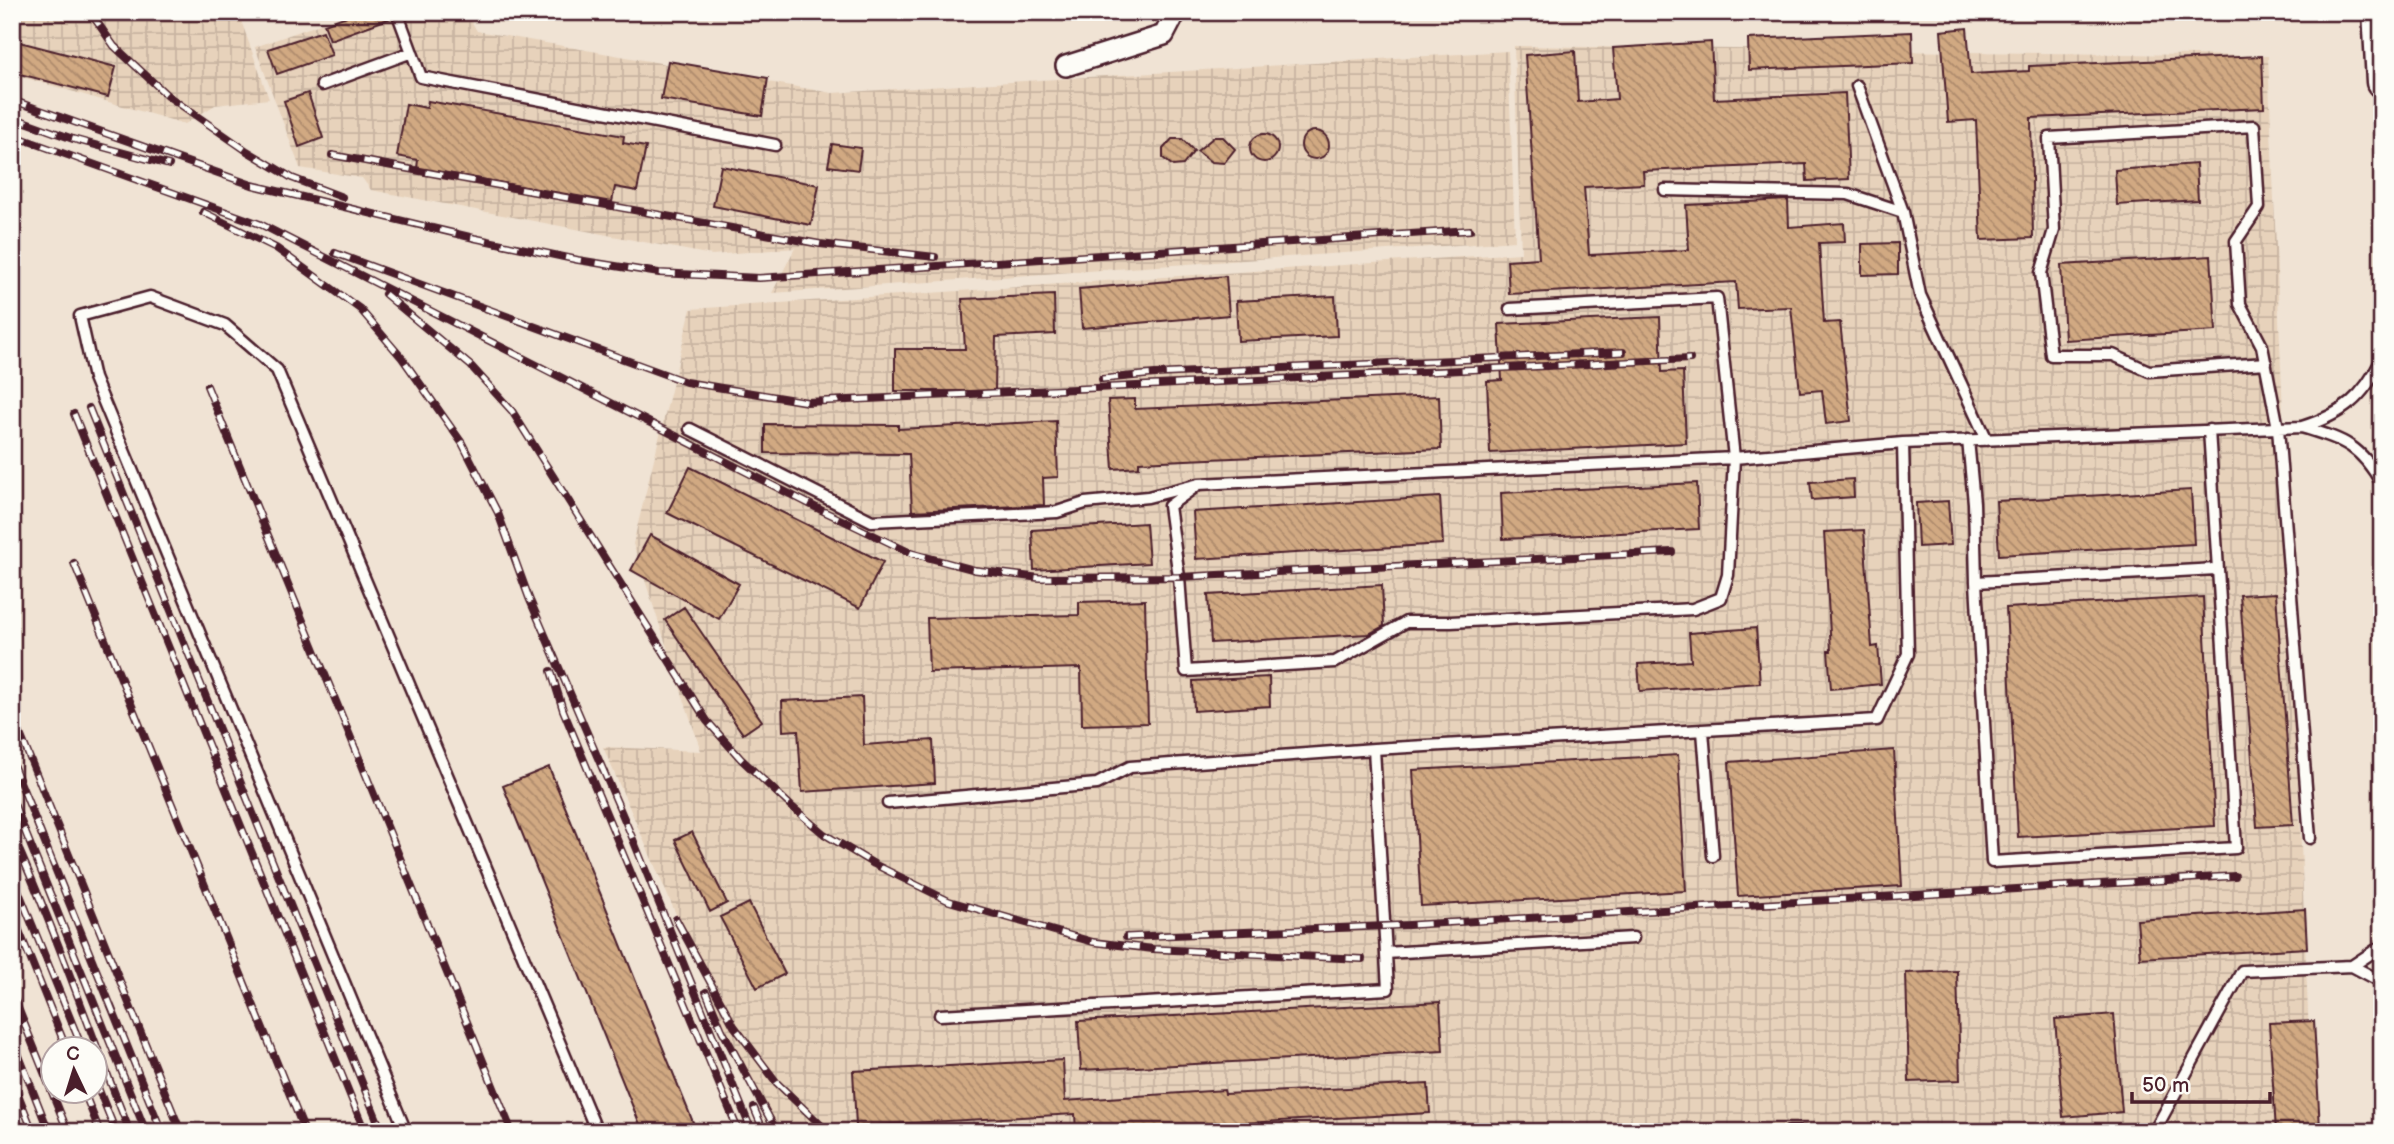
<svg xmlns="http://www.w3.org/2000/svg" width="2394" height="1144" viewBox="0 0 2394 1144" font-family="'Balsamiq Sans',sans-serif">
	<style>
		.industrial { fill: url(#industrial-grid) }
		.building { fill: url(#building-back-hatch); stroke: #4a1f2b; stroke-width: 2 }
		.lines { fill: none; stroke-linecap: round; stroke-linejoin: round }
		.lane-casing { stroke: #4a1f2b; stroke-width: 15 }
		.street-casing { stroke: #4a1f2b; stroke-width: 24 }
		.primary-casing { stroke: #4a1f2b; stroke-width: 35 }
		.lane { stroke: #fdfcf7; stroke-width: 10 }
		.street { stroke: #fdfcf7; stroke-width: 19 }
		.primary { stroke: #fdfcf7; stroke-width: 30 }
		.rail-casing { stroke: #4a1f2b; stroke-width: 8 }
		.rail { stroke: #fdfcf7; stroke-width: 5; stroke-dasharray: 16; stroke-linecap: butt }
	</style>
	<defs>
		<pattern id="industrial-grid" width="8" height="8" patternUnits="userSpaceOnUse" patternTransform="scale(1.75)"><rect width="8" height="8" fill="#e7d2bb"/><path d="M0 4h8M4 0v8" fill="none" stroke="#c8b4a1"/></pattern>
		<pattern id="building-back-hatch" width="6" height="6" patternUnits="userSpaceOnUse" patternTransform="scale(1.75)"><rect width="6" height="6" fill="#d1a982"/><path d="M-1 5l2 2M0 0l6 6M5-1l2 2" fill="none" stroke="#ac896b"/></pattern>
	</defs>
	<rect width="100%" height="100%" fill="#f0e3d4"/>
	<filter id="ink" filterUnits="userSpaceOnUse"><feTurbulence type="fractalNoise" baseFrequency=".0143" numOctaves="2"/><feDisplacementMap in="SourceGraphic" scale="14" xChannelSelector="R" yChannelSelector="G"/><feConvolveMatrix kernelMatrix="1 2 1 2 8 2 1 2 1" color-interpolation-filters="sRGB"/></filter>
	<g filter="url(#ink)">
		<path class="industrial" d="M 12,12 L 243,12 L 239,15 L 269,99 L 215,105 L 185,124 L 12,74 Z
			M 354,12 L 466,12 L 477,31 L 832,93 L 1508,51 L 1515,241 L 772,293 L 795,248 L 712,255 L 371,190 L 362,178 L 300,168 L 255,47 Z
			M 1514,46 L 2268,56 L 2313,1132 L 771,1132 L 603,747 L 701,751 L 633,544 L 691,309 L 1521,253 Z"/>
		<path class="building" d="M 358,12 L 390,12 L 391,18 L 330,40 L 324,24 Z
			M 1967,28 L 1971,74 L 2029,71 L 2029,66 L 2262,56 L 2264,108 L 2031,118 L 2033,238 L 1981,240 L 1976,120 L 1948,122 L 1941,31 Z
			M 323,31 L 332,55 L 277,74 L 268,49 Z
			M 1912,32 L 1913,63 L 1749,70 L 1748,39 Z
			M 12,40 L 116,67 L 108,97 L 12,72 Z
			M 1711,42 L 1714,99 L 1845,93 L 1849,179 L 1807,181 L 1806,164 L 1643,171 L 1644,184 L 1584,187 L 1589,255 L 1689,250 L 1686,205 L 1788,200 L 1789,227 L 1844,223 L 1845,242 L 1819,243 L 1824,323 L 1840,322 L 1851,421 L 1826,424 L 1822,390 L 1800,392 L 1791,307 L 1738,309 L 1736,282 L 1509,294 L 1507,260 L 1539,258 L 1525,55 L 1575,51 L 1578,102 L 1617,99 L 1613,48 Z
			M 668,61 L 768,78 L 762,116 L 661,99 Z
			M 308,93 L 323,138 L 299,147 L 284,101 Z
			M 428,101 L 624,136 L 623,143 L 646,147 L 637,191 L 615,187 L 612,202 L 417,168 L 418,160 L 397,156 L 406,104 L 427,108 Z
			M1301 145a14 14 0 1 1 28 0a14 14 0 1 1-28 0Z
			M1250 148a14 14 0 1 1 28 0a14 14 0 1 1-28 0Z
			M 1214,137 L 1223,137 L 1235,149 L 1224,163 L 1211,162 L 1197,151 Z
			M 1172,139 L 1182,139 L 1194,151 L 1183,165 L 1173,166 L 1163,158 L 1163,149 Z
			M 832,144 L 861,148 L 858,170 L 828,166 Z
			M 2196,164 L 2198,200 L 2117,205 L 2115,170 Z
			M 721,166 L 819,185 L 811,225 L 713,206 Z
			M 1898,243 L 1898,274 L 1862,275 L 1862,244 Z
			M 2211,256 L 2216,331 L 2065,340 L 2061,265 Z
			M 1226,276 L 1229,315 L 1082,328 L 1079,289 Z
			M 1054,295 L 1055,334 L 996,337 L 995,391 L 895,391 L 895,349 L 965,349 L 962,299 Z
			M 1335,296 L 1337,336 L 1238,341 L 1236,301 Z
			M 1660,317 L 1662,372 L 1683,371 L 1686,443 L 1490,453 L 1487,381 L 1502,380 L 1499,324 Z
			M 1439,396 L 1441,449 L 1139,462 L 1139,467 L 1113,469 L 1108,400 L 1135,399 L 1135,409 Z
			M 1056,421 L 1058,477 L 1043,478 L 1044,505 L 912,511 L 909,454 L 765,453 L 765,424 L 898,425 L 898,429 Z
			M 690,467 L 883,562 L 860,608 L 667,513 Z
			M 1853,479 L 1854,497 L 1812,500 L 1810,482 Z
			M 1697,483 L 1699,529 L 1503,539 L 1501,493 Z
			M 2191,490 L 2194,544 L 1999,555 L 1996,501 Z
			M 1440,497 L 1443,544 L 1196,559 L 1193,512 Z
			M 1948,501 L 1951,545 L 1918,547 L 1916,503 Z
			M 1146,523 L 1149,563 L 1034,570 L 1032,530 Z
			M 1864,530 L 1872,647 L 1878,646 L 1881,684 L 1831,689 L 1828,651 L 1831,651 L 1824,532 Z
			M 650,535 L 739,584 L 719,619 L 631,570 Z
			M 1382,585 L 1384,626 L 1369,634 L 1211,643 L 1208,595 Z
			M 2276,593 L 2293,825 L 2257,827 L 2240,595 Z
			M 2203,597 L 2215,826 L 2018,837 L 2006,608 Z
			M 1145,600 L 1148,723 L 1082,725 L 1081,668 L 929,672 L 927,618 L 1079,615 L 1079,602 Z
			M 684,607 L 762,721 L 743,734 L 665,620 Z
			M 1756,628 L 1760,683 L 1640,691 L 1638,664 L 1691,661 L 1689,633 Z
			M 1269,677 L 1270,706 L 1194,711 L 1193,681 Z
			M 862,697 L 864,745 L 933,740 L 935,783 L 802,792 L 798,730 L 783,731 L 782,701 Z
			M 1894,750 L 1902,886 L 1738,896 L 1729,762 Z
			M 1678,755 L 1686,891 L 1421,906 L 1413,770 Z
			M 549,767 L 697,1132 L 643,1132 L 503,786 Z
			M 692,832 L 727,903 L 710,912 L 675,840 Z
			M 749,903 L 785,974 L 757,988 L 720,917 Z
			M 2305,909 L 2307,948 L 2140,958 L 2137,920 Z
			M 1957,971 L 1960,1080 L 1909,1082 L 1906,973 Z
			M 1440,1002 L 1443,1051 L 1081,1070 L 1078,1021 Z
			M 2114,1014 L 2122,1112 L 2063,1117 L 2055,1019 Z
			M 2314,1021 L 2320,1128 L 2276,1131 L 2269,1023 Z
			M 1063,1060 L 1065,1101 L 1224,1090 L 1225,1094 L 1428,1084 L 1430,1113 L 1227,1124 L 1227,1126 L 1138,1132 L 1076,1132 L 1075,1114 L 856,1126 L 853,1071 Z"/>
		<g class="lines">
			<defs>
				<path id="lane" d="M 397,12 L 421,77 L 775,145
					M 322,85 L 412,52
					M 1857,86 L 1903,212
					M 1665,190 L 1848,194 L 1903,212 L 1920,295 L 1987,440
					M 2266,363 L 2149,371 L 2113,355 L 2051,355 L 2041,273 L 2054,230 L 2049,138 L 2254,126 L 2259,207 L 2236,241 L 2240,304 L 2262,346 L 2278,428 L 2310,838
					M 2302,427 C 2343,440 2360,444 2382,484
					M 690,429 L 872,521 L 1057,512 L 1085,503 L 1148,497 L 1199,484 L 1734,458 L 1717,298 L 1510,309
					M 2209,430 L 2236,848 L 1992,862 L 1976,582 L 2216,569
					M 1968,440 L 1974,503 L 1976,582
					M 1195,487 L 1169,506 L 1179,577 L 1186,671 L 1335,662 L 1406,622 L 1451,622 L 1693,609 L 1721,598 L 1728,575 L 1734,458 L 1903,443
					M 1703,731 L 1713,856
					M 888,803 L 1097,784 L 1130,767 L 1374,749 L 1877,720 L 1908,654 L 1903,443 L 2302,427 C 2343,414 2363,398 2382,359
					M 1386,953 L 1633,938
					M 2352,966 L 2382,982
					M 940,1015 L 1388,989 L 1374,749
					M 406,1132 L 94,378 L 80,316 L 150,297 L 225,325 L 277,370 L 597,1132
					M 1789,1132 L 1805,1132
					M 2154,1132 L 2242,971 L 2352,966 L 2382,946"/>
				<path id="street" d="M 1066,66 L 1164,35 L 1176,12"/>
				<path id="primary" d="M 2378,12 L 2382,82"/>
			</defs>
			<use href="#lane" class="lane-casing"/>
			<use href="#street" class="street-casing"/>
			<use href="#primary" class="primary-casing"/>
			<use href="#lane" class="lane"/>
			<use href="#street" class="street"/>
			<use href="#primary" class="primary"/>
			<defs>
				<path id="rail" d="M 90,12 L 114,46 L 168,96 L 247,151 L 292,178 L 342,197
					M 12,100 L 252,185 L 474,238 L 578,260 L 659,273 L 759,278 L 1470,230
					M 12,117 L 73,139 L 169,165
					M 12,135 L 260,224 L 821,510 L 911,553 L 975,570 L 1040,578 L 1179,577 L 1672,552
					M 332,155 L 820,244 L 935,257
					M 203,212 L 276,248 L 360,309 L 402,358 L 462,443 L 498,513 L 529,598 L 632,837 L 752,1132
					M 335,253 L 686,382 L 807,402 L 1690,359
					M 385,294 L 471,366 L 512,411 L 707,721 L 741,759 L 791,806 L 824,834 L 874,864 L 949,901 L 1093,942 L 1153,949 L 1362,959
					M 1102,379 L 1155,374 L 1623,352
					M 207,386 L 512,1132
					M 89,408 L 382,1132
					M 74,414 L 365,1132
					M 74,563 L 305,1132
					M 551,671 L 563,710 L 739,1132
					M 12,714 L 181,1132
					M 12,762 L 162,1132
					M 12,799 L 146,1132
					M 12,834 C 56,931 90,1033 130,1132
					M 12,875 L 83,1050
					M 12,913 L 67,1050
					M 676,919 L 734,1026 L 777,1083 L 828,1132
					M 1126,937 L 1409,925 L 2235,876
					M 706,992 L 722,1030 L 777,1132
					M 12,993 L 68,1132
					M 12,1038 L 49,1132
					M 94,1078 L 116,1132
					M 12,1079 L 33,1132
					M 84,1092 L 100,1132
					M 754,1108 L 764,1132"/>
			</defs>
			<use href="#rail" class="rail-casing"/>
			<use href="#rail" class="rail"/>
		</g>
	</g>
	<rect width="2394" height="1144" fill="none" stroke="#fdfcf7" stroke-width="42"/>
	<rect x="21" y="21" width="2352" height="1102" fill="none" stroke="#4a1f2b" stroke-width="2.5" filter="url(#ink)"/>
	<g transform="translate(74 1070) rotate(356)"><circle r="33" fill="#fdfcf7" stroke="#b5a4a5" stroke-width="2"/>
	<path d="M0-5L12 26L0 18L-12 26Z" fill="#4a1f2b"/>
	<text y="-10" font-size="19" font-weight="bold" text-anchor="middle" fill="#4a1f2b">С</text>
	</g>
	<path d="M2132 1092v10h138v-10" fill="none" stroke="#4a1f2b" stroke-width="3.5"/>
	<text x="2142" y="1092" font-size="21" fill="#4a1f2b" stroke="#fdfcf7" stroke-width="5" paint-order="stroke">50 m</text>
</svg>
